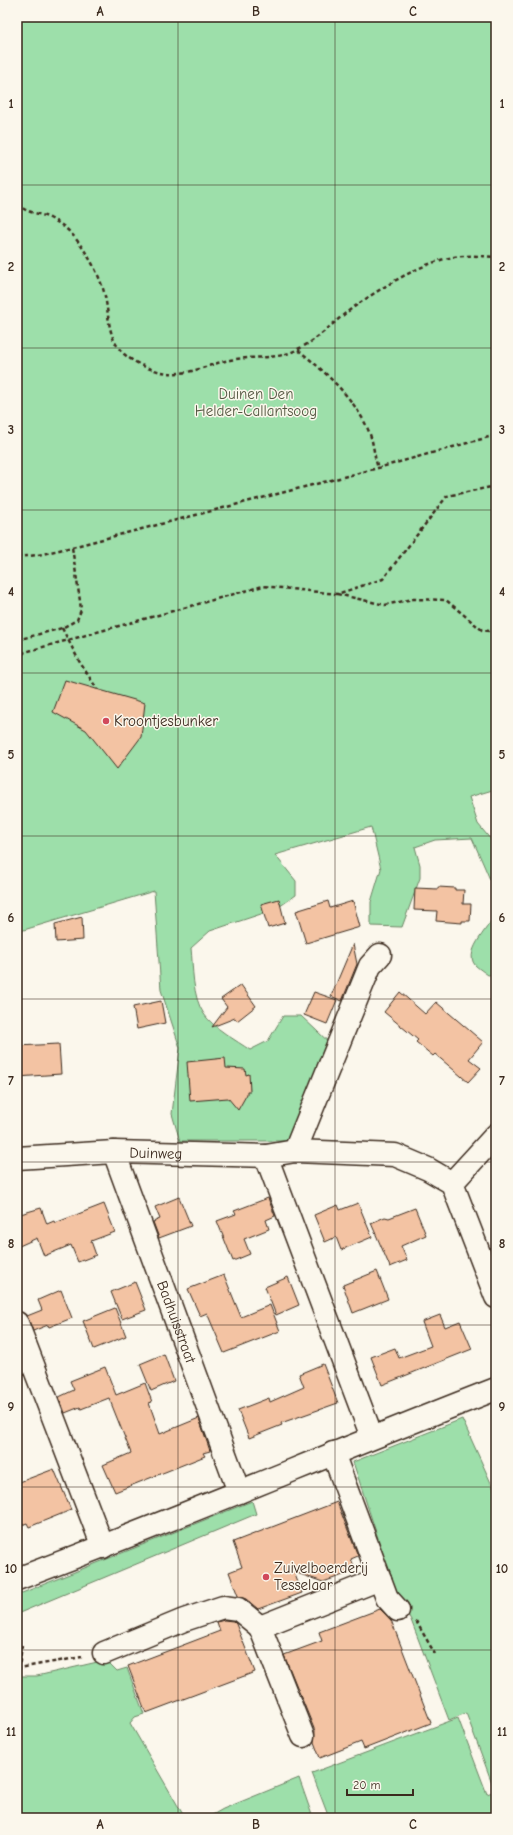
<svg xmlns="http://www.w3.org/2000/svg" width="513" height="1835" viewBox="0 0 513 1835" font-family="'Comic Neue',sans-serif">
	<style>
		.green { fill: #9ddfaa; stroke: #6c8464 }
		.building { fill: #f3c3a3; stroke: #3b2a1e }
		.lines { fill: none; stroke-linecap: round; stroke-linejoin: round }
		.minor-casing { stroke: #3b2a1e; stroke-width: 25 }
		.path { stroke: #3b2a1e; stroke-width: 2.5; stroke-dasharray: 4 3; stroke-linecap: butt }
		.minor { stroke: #fbf7ec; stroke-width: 22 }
		.grid { fill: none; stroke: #3b2a1e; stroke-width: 1; stroke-opacity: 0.55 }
		.poi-dot { fill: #d1495b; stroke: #fbf7ec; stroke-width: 1.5 }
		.labels { text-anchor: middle; stroke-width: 3; stroke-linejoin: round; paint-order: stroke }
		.park-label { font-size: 15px; fill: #545741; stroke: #fbf7ec }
		.poi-label { font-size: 15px; fill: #3b2a1e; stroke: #fbf7ec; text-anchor: start }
		.street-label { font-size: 15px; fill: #3b2a1e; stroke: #fbf7ec }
		.neatline { fill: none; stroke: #3b2a1e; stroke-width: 1.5 }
		.grid-label { font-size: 13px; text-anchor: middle; font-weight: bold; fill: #3b2a1e }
	</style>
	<rect width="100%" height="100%" fill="#fbf7ec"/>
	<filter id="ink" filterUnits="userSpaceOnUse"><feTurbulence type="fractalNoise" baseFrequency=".025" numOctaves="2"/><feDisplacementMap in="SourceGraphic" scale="8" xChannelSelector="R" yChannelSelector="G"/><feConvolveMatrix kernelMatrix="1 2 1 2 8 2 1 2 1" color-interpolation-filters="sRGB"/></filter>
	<g filter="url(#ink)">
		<path class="green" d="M 17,17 L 496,17 L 496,789 L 469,797 L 478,824 L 496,846 L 496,898 L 492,884 L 472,838 L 435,840 L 415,847 L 420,865 L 420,878 L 402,927 L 371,926 L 371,902 L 381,869 L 371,827 L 275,855 L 296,881 L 296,895 L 276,909 L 210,931 L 191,948 C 193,967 192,997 204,1014 C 212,1027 237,1041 250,1050 L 268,1041 L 283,1016 L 301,1016 L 333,1046 L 288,1141 L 180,1141 L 172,1114 L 180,1048 L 161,990 L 154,891 L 17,932 Z
			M 496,911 L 496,974 L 488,975 C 484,972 478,968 475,965 C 463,950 492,926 496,911 Z
			M 462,1419 L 496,1494 L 496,1818 L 329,1818 L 312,1773 L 458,1718 L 487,1794 L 495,1791 L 466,1713 L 449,1720 L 411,1620 L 395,1590 L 353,1462 Z
			M 252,1501 L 256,1514 L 17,1614 L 17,1595 Z
			M 106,1660 L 117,1671 L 127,1668 L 144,1714 L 135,1717 L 130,1723 L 185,1818 L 17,1818 L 17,1676 L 37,1676 Z
			M 299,1778 L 313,1818 L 207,1818 L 223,1809 Z"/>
		<path class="building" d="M 65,680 L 145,703 L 141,737 L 117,769 L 86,730 L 53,712 Z
			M 438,887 L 455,888 L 455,890 L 464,890 L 463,904 L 471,904 L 470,921 L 462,921 L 462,923 L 436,921 L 437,911 L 414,910 L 415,888 L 438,889 Z
			M 279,899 L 285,923 L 268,928 L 261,904 Z
			M 328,901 L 330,908 L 353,901 L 360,927 L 306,943 L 296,911 Z
			M 82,917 L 83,940 L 56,942 L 55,924 Z
			M 353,944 L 357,964 L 342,1001 L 331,996 Z
			M 241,985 L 256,1006 L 237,1021 L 235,1018 L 212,1027 L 227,1007 L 221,999 Z
			M 314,992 L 337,1000 L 327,1024 L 304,1015 Z
			M 400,992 L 425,1014 L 436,1002 L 483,1042 L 469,1059 L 481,1068 L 468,1082 L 435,1054 L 433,1056 L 416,1042 L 418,1040 L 384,1012 Z
			M 161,1001 L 165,1023 L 137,1029 L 133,1007 Z
			M 59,1044 L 61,1074 L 17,1077 L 17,1046 Z
			M 225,1058 L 226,1068 L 245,1069 L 246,1075 L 249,1074 L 250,1091 L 247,1091 L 247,1094 L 238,1110 L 228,1098 L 190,1101 L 187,1062 Z
			M 179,1197 L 191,1226 L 159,1238 L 153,1222 L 160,1219 L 155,1207 Z
			M 268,1198 L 275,1216 L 266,1220 L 269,1229 L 244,1239 L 250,1254 L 233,1261 L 217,1221 L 236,1214 L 234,1211 Z
			M 358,1203 L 372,1237 L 341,1250 L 336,1237 L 325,1242 L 314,1215 L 338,1205 L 340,1210 Z
			M 104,1204 L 115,1232 L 91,1241 L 96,1255 L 78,1262 L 71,1245 L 44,1256 L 37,1238 L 17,1247 L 17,1215 L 41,1208 L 47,1224 L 54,1221 L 55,1223 Z
			M 415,1208 L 426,1235 L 401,1246 L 407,1260 L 390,1267 L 371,1223 L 385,1217 L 389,1218 Z
			M 377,1271 L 388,1299 L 353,1313 L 343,1285 Z
			M 224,1275 L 241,1317 L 270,1305 L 280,1331 L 224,1353 L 207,1313 L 200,1316 L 188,1289 Z
			M 288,1277 L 299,1305 L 276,1315 L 265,1287 Z
			M 135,1282 L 146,1310 L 122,1319 L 111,1292 Z
			M 61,1290 L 72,1318 L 49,1327 L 48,1325 L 33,1331 L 27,1316 L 42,1310 L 38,1300 Z
			M 115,1308 L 126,1336 L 94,1349 L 83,1321 Z
			M 440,1315 L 445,1327 L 460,1321 L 472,1349 L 382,1385 L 371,1357 L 395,1348 L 399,1358 L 431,1346 L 422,1322 Z
			M 164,1354 L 174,1381 L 151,1391 L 140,1364 Z
			M 323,1364 L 338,1403 L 281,1423 L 282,1425 L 249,1438 L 238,1410 L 269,1398 L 270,1402 L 304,1387 L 299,1374 Z
			M 105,1367 L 116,1395 L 145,1383 L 152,1402 L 149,1403 L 160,1434 L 199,1418 L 210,1451 L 203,1453 L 205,1456 L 115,1492 L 103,1465 L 131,1453 L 109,1398 L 81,1409 L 80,1407 L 65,1413 L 59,1397 L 74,1390 L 70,1381 Z
			M 54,1469 L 71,1510 L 29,1527 L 27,1523 L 17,1527 L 17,1483 Z
			M 337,1502 L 358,1556 L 351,1559 L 355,1568 L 349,1573 L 323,1582 L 294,1572 L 302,1593 L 258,1609 L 246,1599 L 238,1596 L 229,1572 L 242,1567 L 233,1542 Z
			M 380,1609 L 391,1620 L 431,1723 L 364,1749 L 361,1742 L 320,1758 L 314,1742 L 315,1731 L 284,1655 L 322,1641 L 319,1632 Z
			M 224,1620 L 233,1621 L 236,1624 L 255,1672 L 146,1713 L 128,1666 L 220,1631 L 217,1622 Z"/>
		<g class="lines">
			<defs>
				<g id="minor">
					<path d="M 295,1151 L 370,966 L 380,955"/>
					<path id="s1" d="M 114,1152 L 239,1492"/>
					<path d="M 266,1156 L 372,1437"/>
					<path id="s2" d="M 17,1158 L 114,1152 L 266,1156 L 295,1151 L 395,1155 L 428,1169 L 452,1183 L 496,1297"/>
					<path d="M 452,1183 L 496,1135"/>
					<path d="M 17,1323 L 103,1547"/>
					<path d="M 333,1453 L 387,1598 L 398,1610"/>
					<path d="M 17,1579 C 178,1519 336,1451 496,1389"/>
					<path d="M 104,1653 L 184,1620 L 223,1607 L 238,1609 L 260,1627"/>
					<path d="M 303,1736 L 260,1627 L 380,1579"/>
				</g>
			</defs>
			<use href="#minor" class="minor-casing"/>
			<path class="path" d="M 17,204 C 26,213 39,213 50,218 C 60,223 69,230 76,239 C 88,254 99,274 104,292 C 110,315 106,337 124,354 C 131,360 140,365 148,368 C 186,382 201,364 236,359 C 258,356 279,360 298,349 C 315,341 328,328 342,316 C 369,295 420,262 454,257 C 467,255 482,256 496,257
				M 298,350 C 325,371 363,406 372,441 C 374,450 375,459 378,468
				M 17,557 L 38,555 L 72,547 L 378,468 L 496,435
				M 337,594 L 385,605 L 413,599 L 446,600 L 482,630 L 496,632
				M 62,628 L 79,661 L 97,689
				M 17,640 L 62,628 L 77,620 L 81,610 L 80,601 L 72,547
				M 17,659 L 25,652 L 263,586 L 337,594 L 383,579 L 447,496 L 496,486
				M 416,1621 L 435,1654
				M 22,1645 L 19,1668 L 82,1657"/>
			<use href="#minor" class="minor"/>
		</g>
	</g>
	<path class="grid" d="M 178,17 L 178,1818M 335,17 L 335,1818M 17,185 L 496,185M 17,348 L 496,348M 17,510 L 496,510M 17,673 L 496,673M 17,836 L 496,836M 17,999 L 496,999M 17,1162 L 496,1162M 17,1325 L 496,1325M 17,1487 L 496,1487M 17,1650 L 496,1650"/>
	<g class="poi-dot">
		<circle cx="106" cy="721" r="4"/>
		<circle cx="266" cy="1577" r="4"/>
	</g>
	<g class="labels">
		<g class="park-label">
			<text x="256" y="399">Duinen Den<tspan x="256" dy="17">Helder-Callantsoog</tspan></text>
		</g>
		<g class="poi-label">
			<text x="114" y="726">Kroontjesbunker</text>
			<text x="274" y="1573">Zuivelboerderij<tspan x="274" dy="17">Tesselaar</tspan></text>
		</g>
		<g class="street-label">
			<text dy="5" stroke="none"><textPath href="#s2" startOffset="139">Duinweg</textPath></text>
			<text dy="5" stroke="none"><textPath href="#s1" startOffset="181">Badhuisstraat</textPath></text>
		</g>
	</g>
	<rect width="513" height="1835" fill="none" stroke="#fbf7ec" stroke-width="44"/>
	<path d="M347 1789v6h66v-6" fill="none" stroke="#3b2a1e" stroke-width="2"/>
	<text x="353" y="1789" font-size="12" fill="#3b2a1e" stroke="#fbf7ec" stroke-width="3" paint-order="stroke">20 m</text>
	<rect x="22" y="22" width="469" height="1791" class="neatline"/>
	<g class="grid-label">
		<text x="100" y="16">A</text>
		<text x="256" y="16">B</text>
		<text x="413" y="16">C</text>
		<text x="11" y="108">1</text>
		<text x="502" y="108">1</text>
		<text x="11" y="271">2</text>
		<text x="502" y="271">2</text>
		<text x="11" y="434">3</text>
		<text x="502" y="434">3</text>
		<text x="11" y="596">4</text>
		<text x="502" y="596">4</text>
		<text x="11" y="759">5</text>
		<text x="502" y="759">5</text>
		<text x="11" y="922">6</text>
		<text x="502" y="922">6</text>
		<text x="11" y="1085">7</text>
		<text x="502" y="1085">7</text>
		<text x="11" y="1248">8</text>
		<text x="502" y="1248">8</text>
		<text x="11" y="1411">9</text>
		<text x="502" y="1411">9</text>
		<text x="11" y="1573">10</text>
		<text x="502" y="1573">10</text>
		<text x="11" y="1736">11</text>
		<text x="502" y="1736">11</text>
		<text x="100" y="1829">A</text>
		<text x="256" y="1829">B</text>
		<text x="413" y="1829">C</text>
	</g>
</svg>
